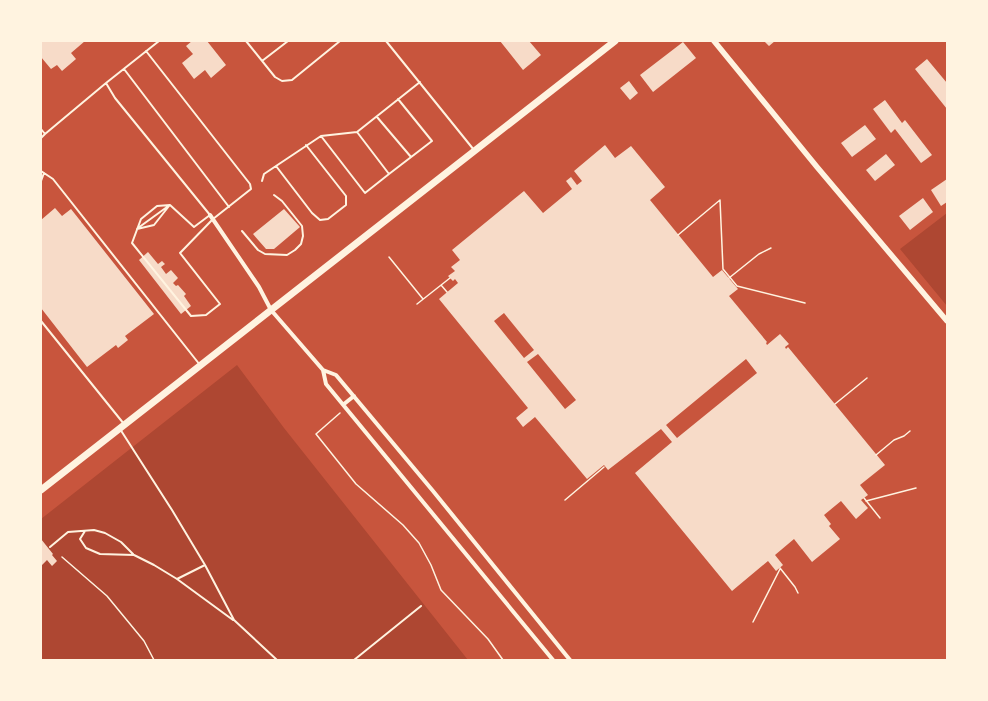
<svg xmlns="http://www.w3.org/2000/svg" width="988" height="701" viewBox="0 0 988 701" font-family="Mulish,sans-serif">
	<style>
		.green { fill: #ae4732 }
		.building { fill: #f7dbc8; fill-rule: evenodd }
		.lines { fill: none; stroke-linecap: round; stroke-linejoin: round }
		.path { stroke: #fff3e0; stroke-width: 1.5 }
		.service { stroke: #fff3e0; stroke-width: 2 }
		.minor { stroke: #fff3e0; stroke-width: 4 }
		.tertiary { stroke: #fff3e0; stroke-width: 5.5 }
		.primary { stroke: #fff3e0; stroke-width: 7 }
	</style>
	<rect width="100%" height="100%" fill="#c8553d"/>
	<path class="green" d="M 947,213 L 947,306 L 900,249 Z
		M 237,365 L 284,428 L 468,660 L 41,660 L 41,519 Z"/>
	<path class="building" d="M 41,41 L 85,41 L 71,53 L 76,59 L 62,71 L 57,65 L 51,69 L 41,57 Z
		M 192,41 L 207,41 L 226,65 L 211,78 L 205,70 L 194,79 L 182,63 L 193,54 L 186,46 Z
		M 500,41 L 529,41 L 541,55 L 523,70 Z
		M 764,41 L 775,41 L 769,46 Z
		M 683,42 L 696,58 L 653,92 L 640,75 Z
		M 927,59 L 947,83 L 947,109 L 915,69 Z
		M 629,81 L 638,93 L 630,100 L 620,88 Z
		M 885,100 L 902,123 L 905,120 L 932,155 L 921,163 L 895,129 L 891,133 L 873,109 Z
		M 865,125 L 876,139 L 852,157 L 841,143 Z
		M 605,145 L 615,158 L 631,146 L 665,187 L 650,200 L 713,277 L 722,270 L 738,289 L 729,296 L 767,342 L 766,343 L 767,345 L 780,334 L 789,344 L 785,347 L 786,349 L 788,347 L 885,465 L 860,485 L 868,495 L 861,500 L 868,508 L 856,519 L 841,501 L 824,515 L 831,524 L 829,526 L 840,539 L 812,562 L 794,539 L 775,555 L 783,565 L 776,571 L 768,561 L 732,591 L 635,473 L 672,442 L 661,429 L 608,470 L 604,465 L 587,479 L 535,417 L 523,427 L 516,418 L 528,408 L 439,299 L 458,283 L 455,279 L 453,281 L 448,276 L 455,271 L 451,267 L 460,260 L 452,250 L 524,191 L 543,213 L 572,189 L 566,181 L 571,177 L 577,185 L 582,181 L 574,171 ZM 504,313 L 534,350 L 524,358 L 494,321 ZM 538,354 L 576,400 L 565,409 L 527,362 ZM 746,359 L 757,373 L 677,438 L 666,425 Z
		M 886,154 L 895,165 L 875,181 L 866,170 Z
		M 947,179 L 947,202 L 941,206 L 931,190 Z
		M 923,198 L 933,212 L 910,230 L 899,216 Z
		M 55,208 L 62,216 L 71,209 L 154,314 L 125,336 L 128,340 L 118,348 L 116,345 L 87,367 L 41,308 L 41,220 Z
		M 284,209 L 300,227 L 274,249 L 266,249 L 253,234 Z
		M 148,252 L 158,264 L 162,261 L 165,264 L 161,267 L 166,274 L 171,270 L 178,278 L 173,283 L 176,286 L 178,285 L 186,294 L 184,296 L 191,306 L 181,314 L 139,260 Z
		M 41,539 L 53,554 L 52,555 L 57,561 L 52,566 L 47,560 L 41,566 Z"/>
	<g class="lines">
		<path class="path" d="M 720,200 L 723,269 L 737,286 L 805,303
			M 678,235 L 720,200
			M 389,257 L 423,299
			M 729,278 L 759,254 L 771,248
			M 441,285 L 447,292
			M 417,304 L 450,278
			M 835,404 L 867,378
			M 340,413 L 316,434 L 356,484 L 403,525 L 419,543 L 431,565 L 441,590 L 488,639 L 503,660
			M 876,455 L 894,440 L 904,436 L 910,431
			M 864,498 L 880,518
			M 565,500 L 604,467
			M 866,501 L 916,488
			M 62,557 L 107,596 L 144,641 L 154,660
			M 780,568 L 795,587 L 798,593
			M 753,622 L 780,569"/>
		<path class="service" d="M 159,41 L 106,83 L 115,98 L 210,215 L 194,227 L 170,205
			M 246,41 L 275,77 L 282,81 L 292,80 L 340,41
			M 386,41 L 474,150
			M 146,51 L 250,184 L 251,189 L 213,219 L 180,253 L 220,304 L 206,315 L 191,316 L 132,243 L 141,219 L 157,206 L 170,205
			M 262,61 L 288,41
			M 124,69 L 229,207
			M 377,117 L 411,157
			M 41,129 L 45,134 L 106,83
			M 357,132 L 321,136 L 365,193 L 389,174 L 357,132 L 420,82
			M 41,138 L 45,134
			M 276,166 L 312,213 L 320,220 L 328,219 L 346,205 L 346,196 L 306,145
			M 41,171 L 53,179 L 200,365
			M 389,174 L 432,141 L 398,99
			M 41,181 L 44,173
			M 262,181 L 264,174 L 321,136
			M 138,228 L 167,207
			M 137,229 L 154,225 L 169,206
			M 242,231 L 258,250 L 265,254 L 287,255 L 295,250 L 301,244 L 303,236 L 302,226 L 282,201 L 274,195
			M 41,321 L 124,424
			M 120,429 L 172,510 L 205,565 L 234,620 L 277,660
			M 85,531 L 80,539 L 86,548 L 100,554 L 134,555 L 154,565 L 177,579 L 233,620
			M 50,547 L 68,532 L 94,530 L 105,533 L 121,542 L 133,554
			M 177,579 L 205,565
			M 354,660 L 421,606"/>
		<path class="minor" d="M 210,215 L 259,287 L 271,310 L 323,370 L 326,384 L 553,660
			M 323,370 L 336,375 L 433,491 L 570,660
			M 344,404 L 354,396"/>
		<path class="tertiary" d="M 714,41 L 817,167 L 947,321"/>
		<path class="primary" d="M 41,490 L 615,41"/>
	</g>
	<rect width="988" height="701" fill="none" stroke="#fff3e0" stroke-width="84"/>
</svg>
